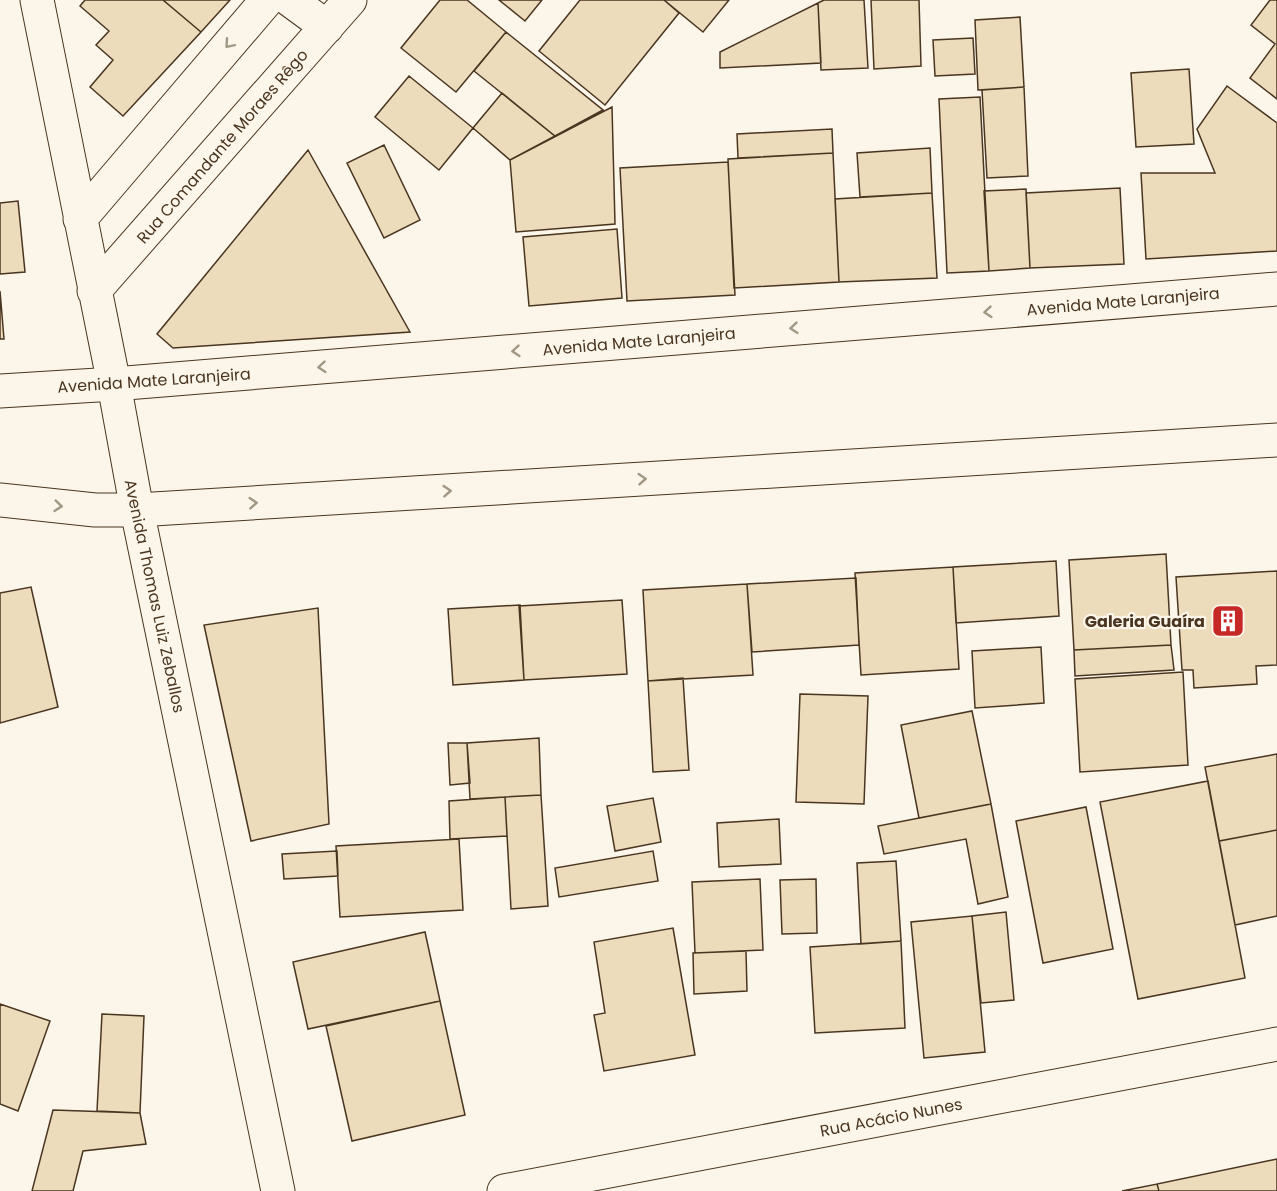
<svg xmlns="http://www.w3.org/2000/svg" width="1277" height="1191" viewBox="0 0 1277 1191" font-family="Poppins,sans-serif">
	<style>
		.building { fill: #ecdcbc; stroke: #4a3520; stroke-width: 1.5 }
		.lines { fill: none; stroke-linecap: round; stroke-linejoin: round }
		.minor-casing { stroke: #4a3520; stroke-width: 35 }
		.tertiary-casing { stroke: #4a3520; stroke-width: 35 }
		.secondary-casing { stroke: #4a3520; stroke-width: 35 }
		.minor { stroke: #fbf6e9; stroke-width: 33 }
		.tertiary { stroke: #fbf6e9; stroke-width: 33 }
		.secondary { stroke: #fbf6e9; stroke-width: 33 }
		.oneway { stroke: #a29684 }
		.labels { text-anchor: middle; stroke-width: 4.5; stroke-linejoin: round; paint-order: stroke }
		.street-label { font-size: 16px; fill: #4a3520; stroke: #fbf6e9 }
		.poi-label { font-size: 16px; font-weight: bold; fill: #4a3520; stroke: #fbf6e9; text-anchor: end }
	</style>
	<rect width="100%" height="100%" fill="#fbf6e9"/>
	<path class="building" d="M 85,0 L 163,0 L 201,32 L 123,116 L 90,87 L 113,60 L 96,45 L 109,31 L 80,6 Z
		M 163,0 L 230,0 L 201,32 Z
		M 440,0 L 467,0 L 506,32 L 456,92 L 401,48 Z
		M 499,0 L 542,0 L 525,21 Z
		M 580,0 L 664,0 L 679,13 L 605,105 L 539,51 Z
		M 664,0 L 729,0 L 703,32 Z
		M 824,0 L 864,0 L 868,68 L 821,70 L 818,3 Z
		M 871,0 L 919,0 L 921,66 L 874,69 Z
		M 1270,0 L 1277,0 L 1277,99 L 1250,78 L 1275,44 L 1251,25 Z
		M 818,3 L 821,63 L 720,68 L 720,52 Z
		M 1020,17 L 1024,87 L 978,90 L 975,20 Z
		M 506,32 L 603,110 L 555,136 L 474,71 Z
		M 973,38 L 975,74 L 935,76 L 933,40 Z
		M 1189,69 L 1194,144 L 1136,147 L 1131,73 Z
		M 409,76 L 473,128 L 439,170 L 375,117 Z
		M 1227,86 L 1277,123 L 1277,251 L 1146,259 L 1141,173 L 1215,173 L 1197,129 Z
		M 1024,87 L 1028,176 L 987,178 L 982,90 Z
		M 502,93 L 555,136 L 510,160 L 473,128 Z
		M 980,97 L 989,271 L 947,273 L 939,99 Z
		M 612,107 L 615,224 L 516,232 L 510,160 Z
		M 832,129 L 833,153 L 738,158 L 737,134 Z
		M 384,145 L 420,220 L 384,238 L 347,163 Z
		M 930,148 L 932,193 L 860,197 L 857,153 Z
		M 308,150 L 410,332 L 173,348 L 157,334 Z
		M 833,153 L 839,282 L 734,288 L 728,159 Z
		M 728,162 L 735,295 L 627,301 L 620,168 Z
		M 1120,188 L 1124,264 L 1030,268 L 1026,193 Z
		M 1026,189 L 1030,268 L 989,271 L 984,191 Z
		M 932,193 L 937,278 L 839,282 L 835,199 Z
		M 18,201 L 25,272 L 0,274 L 0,203 Z
		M 617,229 L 622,298 L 529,306 L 523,237 Z
		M 0,291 L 4,339 L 0,339 Z
		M 1166,554 L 1171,645 L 1074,650 L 1069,560 Z
		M 1056,561 L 1059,616 L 956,623 L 953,567 Z
		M 953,567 L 959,669 L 861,675 L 855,573 Z
		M 1277,571 L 1277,665 L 1256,666 L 1257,684 L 1194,688 L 1193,670 L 1182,670 L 1176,577 Z
		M 856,578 L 859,645 L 752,652 L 747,584 Z
		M 747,584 L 753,675 L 648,681 L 643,590 Z
		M 31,587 L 58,707 L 0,723 L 0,593 Z
		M 622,600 L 627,674 L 524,680 L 519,606 Z
		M 520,605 L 524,680 L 453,685 L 448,609 Z
		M 318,608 L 329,824 L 251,841 L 204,625 Z
		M 1171,645 L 1174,670 L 1075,676 L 1074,650 Z
		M 1041,647 L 1044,703 L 975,708 L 972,651 Z
		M 1183,672 L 1188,765 L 1080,772 L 1075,679 Z
		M 683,678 L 689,770 L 653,772 L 648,681 Z
		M 800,694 L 868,696 L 864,804 L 796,802 Z
		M 972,711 L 991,804 L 919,818 L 901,725 Z
		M 539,738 L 541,795 L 470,799 L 467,743 Z
		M 448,743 L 467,743 L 470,783 L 450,785 Z
		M 1277,754 L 1277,830 L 1219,841 L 1205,767 Z
		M 1208,781 L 1245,978 L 1138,999 L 1100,802 Z
		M 541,795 L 548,906 L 511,909 L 505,797 Z
		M 505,797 L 507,836 L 450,839 L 449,801 Z
		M 653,798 L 661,842 L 615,851 L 607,806 Z
		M 991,804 L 1008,897 L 978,904 L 966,839 L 884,854 L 878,826 Z
		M 1086,807 L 1113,949 L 1043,963 L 1016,821 Z
		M 779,819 L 781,864 L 719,867 L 717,823 Z
		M 1277,830 L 1277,916 L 1235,925 L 1219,841 Z
		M 459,839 L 463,910 L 340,917 L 336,846 Z
		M 337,851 L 338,876 L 284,879 L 282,854 Z
		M 653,851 L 658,881 L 559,897 L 555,868 Z
		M 896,861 L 901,941 L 861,944 L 857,863 Z
		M 760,879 L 763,950 L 695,953 L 692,882 Z
		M 816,879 L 817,933 L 782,934 L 780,880 Z
		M 1006,912 L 1014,1000 L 981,1003 L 972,916 Z
		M 972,916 L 985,1052 L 924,1058 L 911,922 Z
		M 673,928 L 695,1055 L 604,1071 L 594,1015 L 605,1013 L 594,942 Z
		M 425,932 L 440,1001 L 308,1029 L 293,962 Z
		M 901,941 L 905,1028 L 815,1033 L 810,947 Z
		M 746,951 L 747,991 L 694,994 L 693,953 Z
		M 440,1001 L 465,1115 L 352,1141 L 326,1026 Z
		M 0,1004 L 50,1021 L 18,1111 L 0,1104 Z
		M 102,1014 L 144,1016 L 140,1113 L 97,1111 Z
		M 53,1110 L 140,1113 L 146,1144 L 83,1151 L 73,1191 L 32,1191 Z
		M 1277,1159 L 1277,1191 L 1159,1191 L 1157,1184 Z
		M 1157,1184 L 1159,1191 L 1122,1191 Z"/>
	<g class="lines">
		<defs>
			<path id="minor" d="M 37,0 L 114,384
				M 290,0 L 327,27
				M 80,219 L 267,0
				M 94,291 L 350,0"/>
			<path id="tertiary" d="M 114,384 L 137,510 L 278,1191
				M 504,1191 L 1277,1044"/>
			<path id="secondary" d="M 0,391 L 114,384 L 1277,289
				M 0,500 L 95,510 L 137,510 L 1277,440"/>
		</defs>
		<use href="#minor" class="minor-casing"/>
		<use href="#tertiary" class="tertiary-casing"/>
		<use href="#secondary" class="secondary-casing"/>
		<use href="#minor" class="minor"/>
		<use href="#tertiary" class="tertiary"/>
		<use href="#secondary" class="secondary"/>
	</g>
	<defs><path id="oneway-chevron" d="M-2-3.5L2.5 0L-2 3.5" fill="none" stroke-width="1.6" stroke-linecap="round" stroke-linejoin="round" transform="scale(1.5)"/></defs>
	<g class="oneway">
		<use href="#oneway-chevron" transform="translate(229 44) rotate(131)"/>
		<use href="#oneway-chevron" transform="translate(988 312) rotate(175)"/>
		<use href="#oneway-chevron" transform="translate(794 328) rotate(175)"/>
		<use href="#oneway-chevron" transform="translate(516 351) rotate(175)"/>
		<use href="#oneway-chevron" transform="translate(322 367) rotate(175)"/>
		<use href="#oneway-chevron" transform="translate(642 479) rotate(-4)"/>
		<use href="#oneway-chevron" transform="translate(447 491) rotate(-4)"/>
		<use href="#oneway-chevron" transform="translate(253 503) rotate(-4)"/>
		<use href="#oneway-chevron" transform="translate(58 506) rotate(6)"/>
	</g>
	<defs>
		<symbol id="building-square" viewBox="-11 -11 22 22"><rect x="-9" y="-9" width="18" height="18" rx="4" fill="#c62828" stroke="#fbf6e9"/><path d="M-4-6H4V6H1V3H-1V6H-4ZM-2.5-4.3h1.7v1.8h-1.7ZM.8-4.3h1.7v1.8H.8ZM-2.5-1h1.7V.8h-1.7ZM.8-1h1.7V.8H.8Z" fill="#fff"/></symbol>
	</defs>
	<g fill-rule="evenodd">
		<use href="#building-square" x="1209" y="602" width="38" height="38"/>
	</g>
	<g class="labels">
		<g class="street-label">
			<text transform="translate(222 146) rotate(-49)" y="6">Rua Comandante Moraes Rêgo</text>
			<text transform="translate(1123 301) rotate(-5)" y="6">Avenida Mate Laranjeira</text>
			<text transform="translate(639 341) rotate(-5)" y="6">Avenida Mate Laranjeira</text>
			<text transform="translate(154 380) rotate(-4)" y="6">Avenida Mate Laranjeira</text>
			<text transform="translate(155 596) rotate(78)" y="6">Avenida Thomas Luiz Zeballos</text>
			<text transform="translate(891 1117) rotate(-11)" y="6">Rua Acácio Nunes</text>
		</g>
		<g class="poi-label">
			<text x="1205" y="627">Galeria Guaíra</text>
		</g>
	</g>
</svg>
